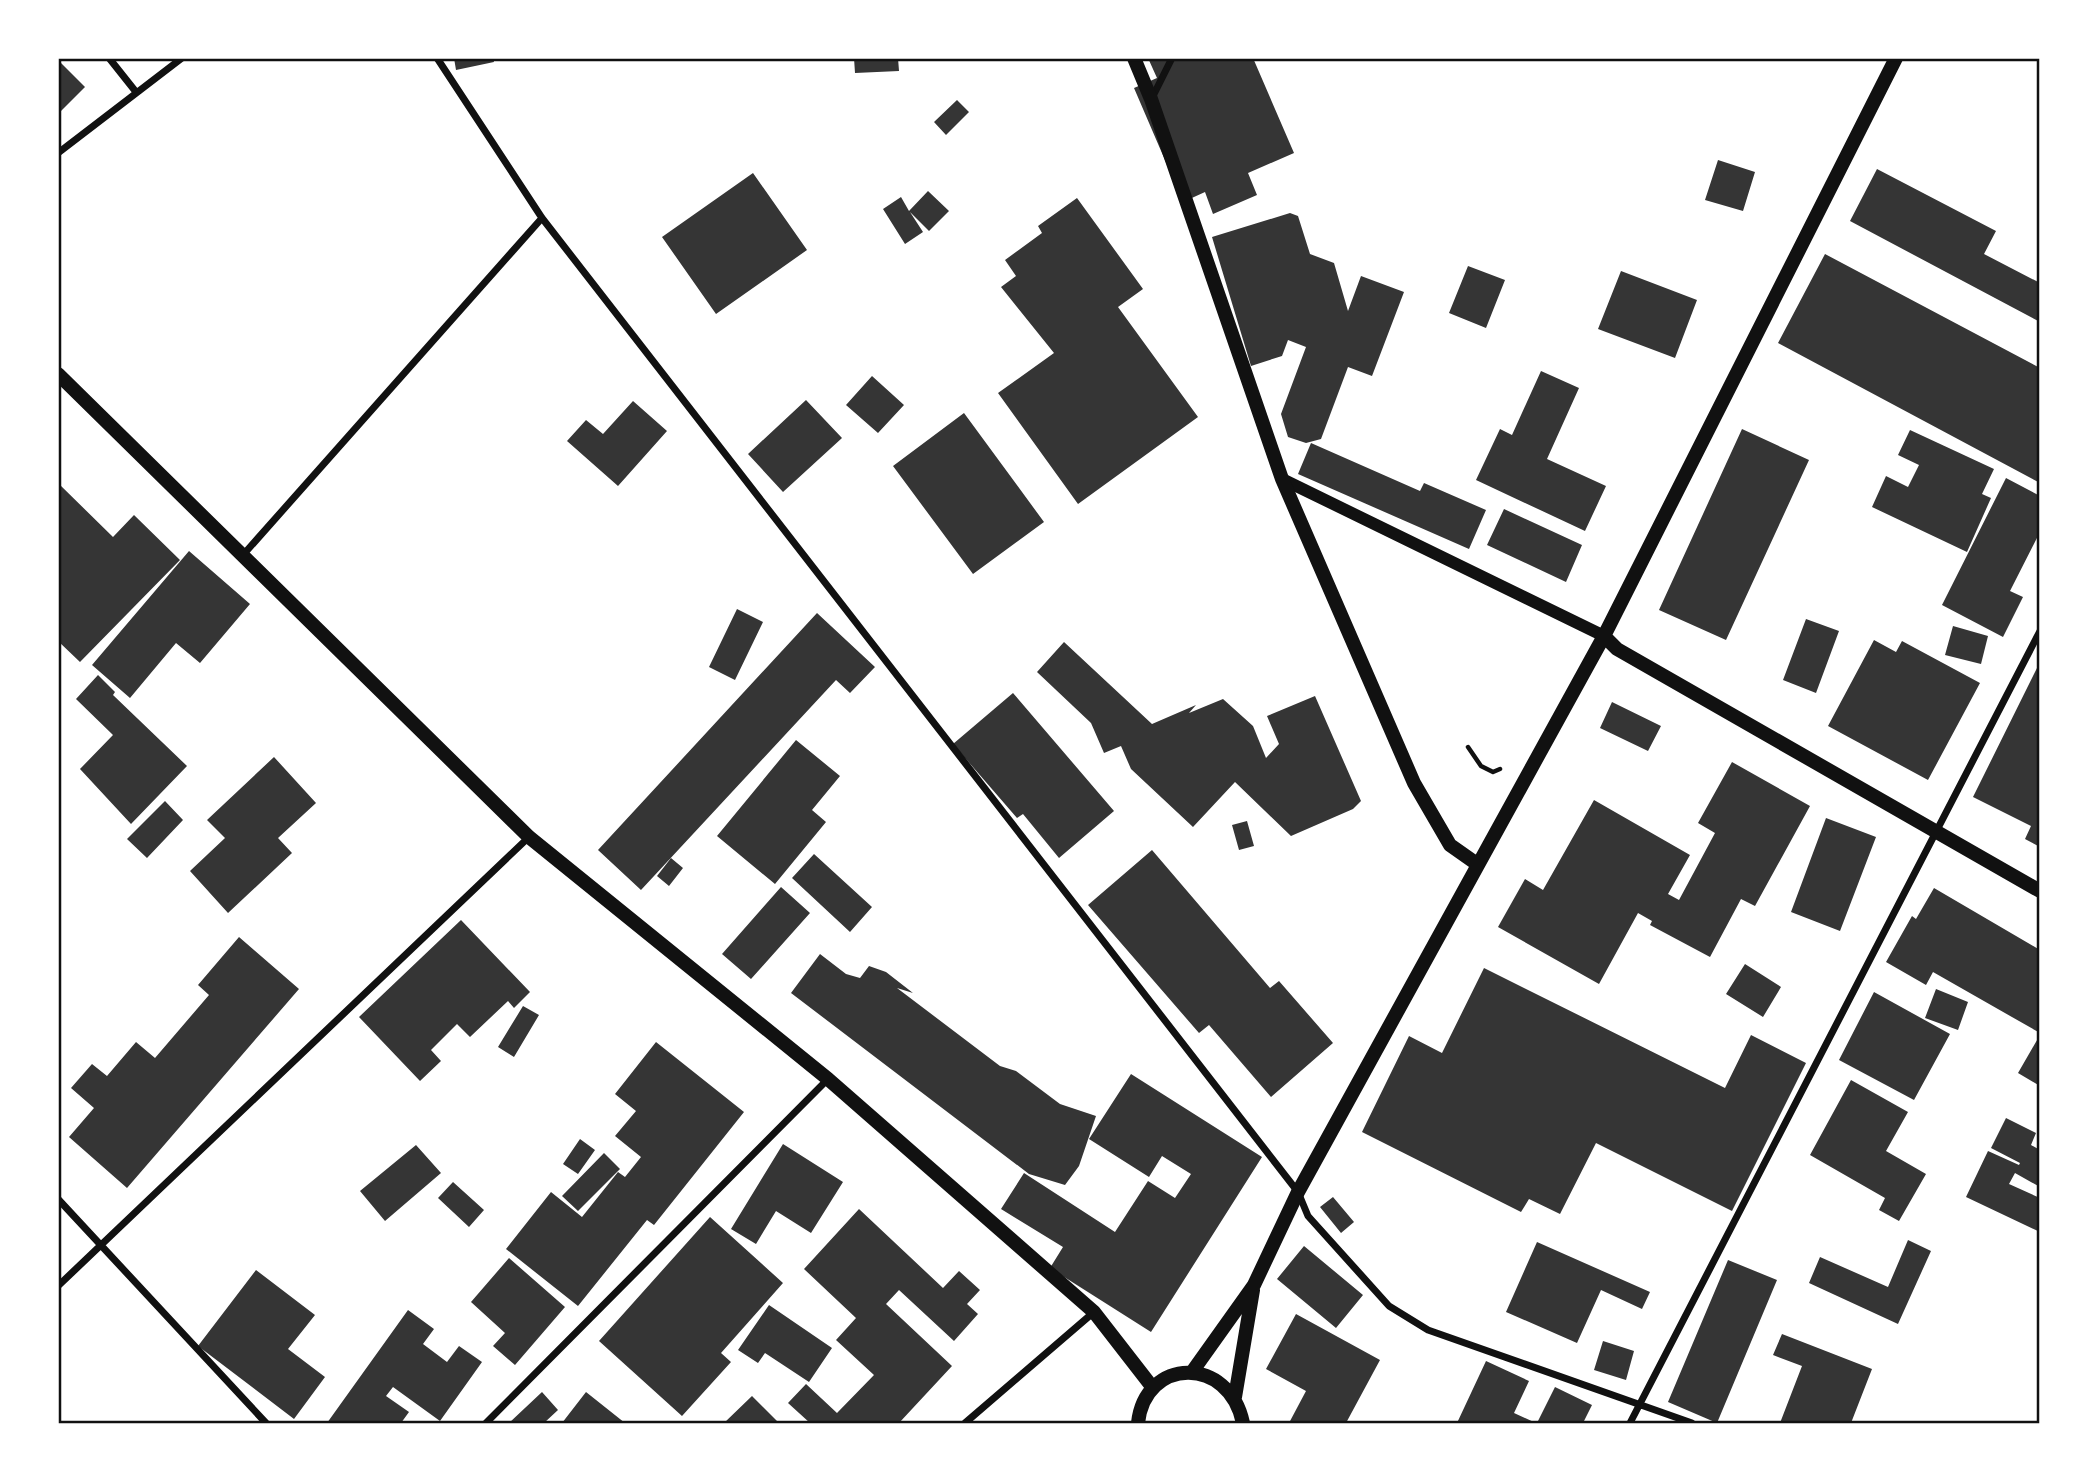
<svg xmlns="http://www.w3.org/2000/svg" width="2098" height="1481" viewBox="0 0 2098 1481" font-family="Montserrat,sans-serif">
	<style>
		.building { fill: #353535 }
		.lines { fill: none; stroke-linecap: round; stroke-linejoin: round }
		.path { stroke: #111; stroke-width: 4.5 }
		.minor { stroke: #111; stroke-width: 7 }
		.tertiary { stroke: #111; stroke-width: 12 }
		.secondary { stroke: #111; stroke-width: 14 }
		.neatline { fill: none; stroke: #111; stroke-width: 2.5 }
	</style>
	<rect width="100%" height="100%" fill="#fff"/>
	<path class="building" d="M 454,58 L 493,58 L 494,62 L 456,70 Z
		M 854,58 L 898,58 L 899,71 L 855,73 Z
		M 1148,58 L 1253,58 L 1294,153 L 1248,173 L 1257,195 L 1213,214 L 1205,192 L 1183,202 L 1134,88 L 1157,78 Z
		M 58,60 L 85,87 L 58,114 Z
		M 957,100 L 969,112 L 946,135 L 934,122 Z
		M 1718,160 L 1755,172 L 1743,211 L 1705,200 Z
		M 1877,169 L 1996,231 L 1984,254 L 2040,283 L 2040,322 L 1850,221 Z
		M 753,173 L 807,250 L 716,314 L 662,237 Z
		M 928,191 L 949,211 L 929,231 L 910,212 L 923,232 L 905,244 L 883,209 L 901,197 L 909,211 Z
		M 1077,198 L 1143,289 L 1118,307 L 1198,417 L 1078,504 L 998,393 L 1054,353 L 1001,287 L 1016,276 L 1005,260 L 1042,233 L 1038,226 Z
		M 1290,213 L 1298,216 L 1310,254 L 1334,263 L 1348,311 L 1361,276 L 1404,292 L 1372,376 L 1348,367 L 1321,439 L 1306,443 L 1288,437 L 1281,414 L 1306,347 L 1288,340 L 1282,356 L 1251,366 L 1212,237 Z
		M 1825,254 L 2040,368 L 2040,483 L 1778,343 Z
		M 1468,266 L 1505,280 L 1486,328 L 1449,313 Z
		M 1621,271 L 1697,300 L 1675,358 L 1598,329 Z
		M 1541,371 L 1579,388 L 1547,459 L 1606,486 L 1585,531 L 1476,480 L 1500,429 L 1512,435 Z
		M 872,376 L 904,405 L 878,433 L 846,405 Z
		M 806,400 L 842,438 L 783,492 L 748,454 Z
		M 633,401 L 667,431 L 618,486 L 567,441 L 586,420 L 603,434 Z
		M 964,413 L 1044,522 L 973,574 L 893,466 Z
		M 1742,429 L 1809,460 L 1726,640 L 1659,610 Z
		M 1910,430 L 1994,469 L 1982,494 L 1991,498 L 1967,552 L 1872,507 L 1886,476 L 1908,487 L 1919,465 L 1898,455 Z
		M 1311,443 L 1420,491 L 1424,483 L 1486,510 L 1469,549 L 1298,474 Z
		M 2006,478 L 2040,496 L 2040,532 L 2010,591 L 2023,597 L 2003,637 L 1942,605 Z
		M 58,483 L 113,537 L 134,515 L 180,560 L 80,662 L 58,641 Z
		M 1504,509 L 1582,545 L 1566,582 L 1487,545 Z
		M 189,551 L 250,604 L 200,663 L 176,643 L 130,698 L 92,665 Z
		M 737,609 L 763,622 L 735,680 L 709,667 Z
		M 817,613 L 875,667 L 850,693 L 836,680 L 641,890 L 598,850 Z
		M 1806,619 L 1839,631 L 1816,693 L 1783,680 Z
		M 1953,626 L 1988,636 L 1981,664 L 1945,655 Z
		M 1874,640 L 1896,652 L 1902,641 L 1980,683 L 1928,780 L 1828,726 Z
		M 1064,642 L 1152,724 L 1196,705 L 1189,713 L 1223,699 L 1253,726 L 1266,758 L 1279,744 L 1267,716 L 1315,696 L 1361,801 L 1353,809 L 1291,836 L 1235,782 L 1193,827 L 1131,769 L 1121,746 L 1104,753 L 1091,723 L 1037,672 Z
		M 2040,662 L 2040,847 L 2025,839 L 2031,826 L 1973,797 Z
		M 98,675 L 115,692 L 113,695 L 187,766 L 131,824 L 80,769 L 113,735 L 76,699 Z
		M 1013,693 L 1114,811 L 1059,858 L 1023,814 L 1017,818 L 953,744 Z
		M 1612,702 L 1661,726 L 1648,751 L 1600,728 Z
		M 796,740 L 840,776 L 812,810 L 826,822 L 775,884 L 717,836 Z
		M 274,757 L 316,803 L 278,838 L 292,853 L 228,913 L 190,871 L 225,838 L 207,820 Z
		M 1732,762 L 1810,806 L 1755,906 L 1741,899 L 1710,957 L 1650,925 L 1652,921 L 1638,913 L 1599,984 L 1498,927 L 1525,879 L 1543,890 L 1594,800 L 1690,855 L 1668,894 L 1679,900 L 1715,833 L 1698,823 Z
		M 165,801 L 183,820 L 147,858 L 127,839 Z
		M 1826,818 L 1876,837 L 1840,931 L 1791,912 Z
		M 1247,821 L 1254,846 L 1239,850 L 1232,825 Z
		M 1152,850 L 1270,988 L 1279,981 L 1333,1043 L 1271,1097 L 1209,1025 L 1199,1033 L 1088,905 Z
		M 814,854 L 872,907 L 850,932 L 792,878 Z
		M 671,858 L 683,868 L 669,886 L 657,876 Z
		M 781,887 L 810,913 L 751,979 L 722,954 Z
		M 1934,888 L 2040,950 L 2040,1033 L 1933,972 L 1926,985 L 1886,962 L 1912,916 L 1916,919 Z
		M 461,920 L 530,992 L 514,1008 L 508,1001 L 470,1037 L 457,1024 L 431,1050 L 441,1061 L 420,1081 L 359,1017 Z
		M 239,937 L 299,989 L 127,1188 L 69,1137 L 94,1108 L 71,1088 L 92,1064 L 107,1076 L 136,1042 L 155,1058 L 209,995 L 198,985 Z
		M 820,954 L 846,974 L 860,978 L 869,966 L 886,972 L 913,993 L 897,988 L 1000,1066 L 1016,1071 L 1060,1104 L 1096,1116 L 1079,1166 L 1065,1185 L 1029,1174 L 791,993 Z
		M 1745,964 L 1781,987 L 1763,1017 L 1726,994 Z
		M 1484,968 L 1725,1088 L 1751,1035 L 1806,1063 L 1732,1211 L 1596,1143 L 1560,1214 L 1529,1199 L 1521,1212 L 1362,1132 L 1409,1036 L 1442,1053 Z
		M 1936,989 L 1968,1002 L 1958,1030 L 1925,1018 Z
		M 1874,992 L 1950,1034 L 1914,1100 L 1839,1060 Z
		M 523,1006 L 539,1015 L 514,1057 L 498,1047 Z
		M 2040,1035 L 2040,1086 L 2018,1073 Z
		M 656,1042 L 744,1112 L 654,1225 L 647,1220 L 578,1306 L 506,1249 L 551,1192 L 582,1217 L 618,1172 L 625,1177 L 641,1157 L 615,1136 L 636,1111 L 615,1094 Z
		M 1131,1074 L 1262,1157 L 1151,1332 L 1050,1268 L 1063,1247 L 1001,1209 L 1024,1173 L 1115,1232 L 1148,1181 L 1175,1198 L 1191,1174 L 1162,1156 L 1149,1177 L 1089,1139 Z
		M 1851,1080 L 1908,1112 L 1886,1151 L 1926,1174 L 1899,1221 L 1879,1210 L 1885,1198 L 1810,1155 Z
		M 2006,1118 L 2036,1133 L 2031,1145 L 2040,1150 L 2040,1187 L 2015,1173 L 2009,1184 L 2040,1198 L 2040,1232 L 1966,1197 L 1988,1151 L 2019,1165 L 2020,1163 L 1991,1148 Z
		M 580,1139 L 595,1150 L 578,1174 L 563,1164 Z
		M 783,1144 L 843,1182 L 811,1233 L 776,1211 L 756,1244 L 731,1229 Z
		M 416,1145 L 441,1173 L 385,1221 L 360,1191 Z
		M 604,1153 L 620,1169 L 578,1211 L 562,1196 Z
		M 453,1182 L 484,1210 L 469,1227 L 438,1198 Z
		M 1333,1197 L 1354,1222 L 1341,1233 L 1320,1207 Z
		M 859,1209 L 943,1288 L 959,1271 L 980,1290 L 967,1304 L 978,1314 L 954,1341 L 899,1290 L 886,1304 L 952,1366 L 899,1423 L 810,1423 L 788,1403 L 806,1384 L 837,1413 L 874,1375 L 836,1340 L 856,1318 L 804,1269 Z
		M 710,1217 L 783,1283 L 721,1353 L 731,1362 L 682,1416 L 599,1341 Z
		M 1908,1240 L 1931,1251 L 1898,1324 L 1809,1283 L 1820,1257 L 1888,1287 Z
		M 1537,1242 L 1650,1292 L 1642,1309 L 1601,1290 L 1577,1343 L 1506,1312 Z
		M 1304,1246 L 1363,1295 L 1336,1328 L 1277,1279 Z
		M 509,1258 L 565,1307 L 515,1365 L 493,1346 L 505,1333 L 471,1302 Z
		M 1728,1260 L 1777,1280 L 1717,1423 L 1668,1402 Z
		M 256,1270 L 315,1315 L 288,1349 L 325,1377 L 294,1419 L 198,1346 Z
		M 769,1305 L 832,1348 L 809,1382 L 765,1353 L 758,1363 L 738,1350 Z
		M 408,1310 L 434,1329 L 423,1344 L 447,1362 L 459,1346 L 482,1362 L 440,1421 L 393,1387 L 386,1396 L 409,1412 L 401,1423 L 327,1423 Z
		M 1296,1314 L 1380,1360 L 1346,1423 L 1289,1423 L 1306,1391 L 1266,1369 Z
		M 1782,1334 L 1872,1369 L 1851,1423 L 1780,1423 L 1802,1366 L 1773,1355 Z
		M 1603,1341 L 1634,1351 L 1626,1380 L 1594,1370 Z
		M 1486,1361 L 1529,1381 L 1514,1413 L 1536,1423 L 1457,1423 Z
		M 1555,1387 L 1592,1405 L 1583,1423 L 1537,1423 Z
		M 542,1392 L 558,1410 L 544,1423 L 509,1423 Z
		M 586,1392 L 625,1423 L 562,1423 Z
		M 752,1396 L 779,1423 L 724,1423 Z"/>
	<g class="lines">
		<path class="path" d="M 1468,747 L 1481,766 L 1493,772 L 1500,769"/>
		<path class="minor" d="M 109,58 L 136,92
			M 437,58 L 542,218 L 1298,1192 L 1308,1216 L 1389,1306 L 1428,1330 L 1692,1423
			M 1152,98 L 1172,58
			M 58,153 L 182,58
			M 243,555 L 542,218
			M 58,1199 L 266,1423
			M 58,1286 L 529,837
			M 486,1423 L 828,1079
			M 965,1423 L 1094,1312
			M 1630,1423 L 2040,631"/>
		<path class="tertiary" d="M 1282,479 L 1604,636"/>
		<path class="secondary" d="M 1134,58 L 1151,99 L 1282,479 L 1414,783 L 1450,845 L 1477,864
			M 58,374 L 529,837 L 828,1079 L 1094,1312 L 1153,1388
			M 1604,636 L 1617,649 L 2040,891
			M 1192,1372 L 1254,1285 L 1298,1192 L 1604,636 L 1896,58
			M 1235,1397 L 1253,1290
			M 1138,1423 C 1145,1357 1229,1355 1243,1423"/>
	</g>
	<rect width="2098" height="1481" fill="none" stroke="#ffffff" stroke-width="119"/>
	<rect x="60" y="60" width="1978" height="1362" class="neatline"/>
</svg>
